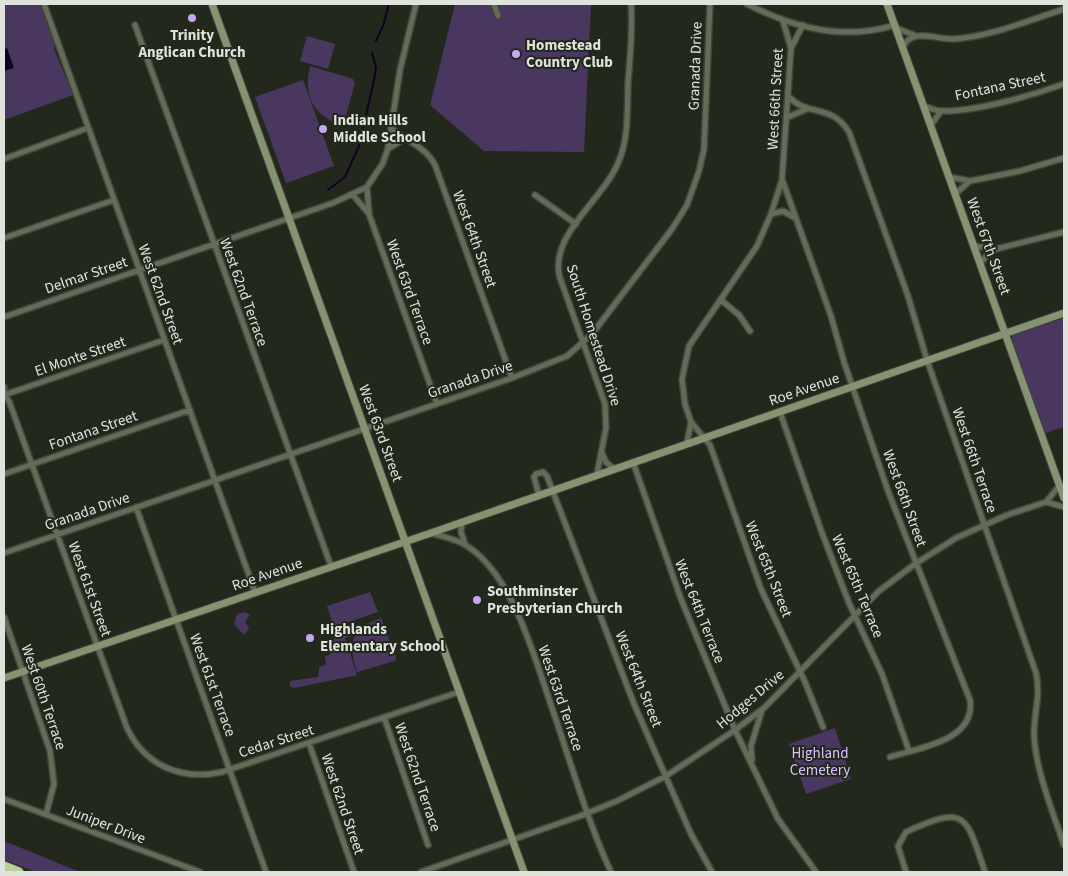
<svg xmlns="http://www.w3.org/2000/svg" width="1068" height="876" viewBox="0 0 1068 876" font-family="'Source Sans 3',sans-serif">
	<style>
		.green { fill: #4a3760 }
		.water { fill: #120024 }
		.lines { fill: none; stroke-linecap: round; stroke-linejoin: round }
		.stream { stroke: #120024; stroke-width: 2 }
		.street-casing { stroke: #41463c; stroke-width: 8 }
		.secondary-casing { stroke: #41463c; stroke-width: 9 }
		.highway-casing { stroke: #41463c; stroke-width: 11 }
		.street { stroke: #636c56; stroke-width: 5 }
		.secondary { stroke: #869371; stroke-width: 7 }
		.highway { stroke: #b9ce97; stroke-width: 9 }
		.poi-dot { fill: #c6a6f0; stroke: #23281d; stroke-width: 2 }
		.labels { text-anchor: middle; stroke-width: 4; stroke-linejoin: round; paint-order: stroke }
		.poi-label { font-size: 15px; font-weight: bold; fill: #e0e3dc; stroke: #23281d; text-anchor: start }
		.street-label { font-size: 15px; fill: #e0e3dc; stroke: #23281d }
		.park-label { font-size: 15px; fill: #dbc2fe; stroke: #23281d }
	</style>
	<rect width="100%" height="100%" fill="#23281d"/>
	<path class="green" d="M 4,4 L 40,4 L 55,45 L 54,49 L 73,95 L 4,120 Z
		M 455,4 L 591,4 L 584,152 L 484,151 L 430,105 Z
		M 307,36 L 335,44 L 328,69 L 300,61 Z
		M 310,66 L 353,79 L 355,83 L 343,126 C 314,116 303,97 310,66 Z
		M 303,80 L 334,166 L 286,183 L 255,97 Z
		M 1064,318 L 1064,427 L 1043,434 L 1010,341 L 1013,335 Z
		M 370,592 L 378,612 L 334,627 L 327,606 Z
		M 245,612 L 250,615 L 245,622 L 249,628 L 244,635 L 234,624 L 237,614 Z
		M 381,618 L 396,658 L 395,661 L 357,672 C 348,643 350,629 381,618 Z
		M 347,624 L 350,625 L 353,635 L 345,638 L 357,675 L 294,688 L 290,686 L 290,681 L 318,677 L 319,667 L 326,664 L 325,656 L 329,655 L 333,650 L 328,644 L 330,640 L 334,641 L 333,628 Z
		M 835,728 L 851,779 L 806,794 L 789,744 Z
		M 4,841 L 80,872 L 36,872 L 4,860 Z"/>
	<path class="water" d="M 7,48 L 14,68 L 4,71 L 4,49 Z"/>
	<g class="lines">
		<path class="stream" d="M 376,41 L 383,26 L 389,4
			M 328,190 L 345,177 L 359,146 L 374,80 L 376,67 L 372,53"/>
		<defs>
			<path id="street" d="M 44,4 L 255,592
				M 494,4 L 498,16
				M 747,4 C 794,28 843,41 895,25
				M 783,21 L 791,48 L 782,179 L 831,316 L 844,362 L 888,491 L 970,700 C 976,741 918,748 890,757
				M 135,25 L 331,566
				M 896,28 L 914,35
				M 903,47 C 912,27 937,40 955,39 C 992,36 1030,20 1064,9
				M 791,48 L 803,25
				M 789,97 C 808,117 831,103 849,132 L 908,296 L 927,360 L 1036,673 C 1041,696 1034,712 1034,734 C 1035,768 1053,813 1064,845
				M 924,106 C 930,108 936,111 942,111 C 975,112 1033,95 1064,84
				M 788,117 L 807,109
				M 931,125 L 941,111
				M 391,128 C 406,141 425,146 435,165 L 512,378
				M 389,148 L 404,139
				M 4,159 L 88,128
				M 949,177 L 970,181
				M 367,187 L 369,214 L 437,404
				M 955,194 L 970,181 L 1020,171 L 1064,158
				M 353,195 L 369,214
				M 535,195 L 576,224
				M 771,214 L 783,211 L 795,218
				M 4,238 L 114,200
				M 974,246 L 996,249
				M 980,264 L 987,255 L 996,249 L 1064,232
				M 721,300 L 739,315 L 750,331
				M 4,317 L 333,203 L 367,187 L 383,163 L 388,148 L 400,70 L 416,4
				M 4,387 L 4,395 L 9,401 L 127,728 C 145,766 182,781 222,772 L 459,692
				M 4,395 L 164,340
				M 780,412 L 822,533 L 849,603 L 882,674 L 909,751
				M 691,422 L 710,445 L 761,589 L 805,682 L 823,727
				M 687,443 L 691,422 L 685,404 L 682,379 L 689,346 L 757,246 L 771,214 L 782,180
				M 602,453 L 606,462 L 614,469
				M 633,462 L 681,599 L 735,730 L 778,819 L 816,872
				M 4,474 L 190,410
				M 597,474 L 606,428 L 605,404 L 560,278 C 548,236 603,200 618,163 C 629,139 627,110 628,84 C 630,57 633,30 631,4
				M 539,495 L 534,477 L 536,474 L 543,472 L 547,476 L 634,704 L 691,834 L 712,872
				M 1046,502 L 1060,485
				M 136,507 L 266,872
				M 462,522 L 461,532 L 465,544
				M 431,533 C 443,537 457,539 467,546 C 513,575 535,659 552,708 C 571,763 587,820 611,872
				M 4,553 L 512,378 L 567,356 L 592,334 L 672,229 L 687,205 L 699,171 L 704,149 L 710,4
				M 4,617 L 50,751 L 54,784 L 46,814
				M 384,717 L 428,845
				M 309,743 L 354,872
				M 752,760 L 751,746 L 762,710
				M 4,799 L 200,872
				M 421,872 L 580,816 L 617,801 L 666,776 L 735,730 L 764,708 L 879,591 L 915,564 L 956,538 L 1007,515 L 1046,502 L 1064,507
				M 906,872 L 898,846 L 906,832 C 968,803 966,817 985,872"/>
			<path id="secondary" d="M 212,4 L 524,872
				M 887,4 L 1064,498
				M 4,678 L 431,533 L 1064,313"/>
			<path id="highway" d="M 4,866 L 19,872"/>
		</defs>
		<use href="#street" class="street-casing"/>
		<use href="#secondary" class="secondary-casing"/>
		<use href="#highway" class="highway-casing"/>
		<use href="#street" class="street"/>
		<use href="#secondary" class="secondary"/>
		<use href="#highway" class="highway"/>
	</g>
	<g class="poi-dot">
		<circle cx="192" cy="18" r="5"/>
		<circle cx="516" cy="54" r="5"/>
		<circle cx="323" cy="129" r="5"/>
		<circle cx="477" cy="600" r="5"/>
		<circle cx="310" cy="638" r="5"/>
	</g>
	<g class="labels">
		<g class="poi-label">
			<text x="192" y="40" text-anchor="middle">Trinity<tspan x="192" dy="17">Anglican Church</tspan></text>
			<text x="526" y="50">Homestead<tspan x="526" dy="17">Country Club</tspan></text>
			<text x="333" y="125">Indian Hills<tspan x="333" dy="17">Middle School</tspan></text>
			<text x="487" y="596">Southminster<tspan x="487" dy="17">Presbyterian Church</tspan></text>
			<text x="320" y="634">Highlands<tspan x="320" dy="17">Elementary School</tspan></text>
		</g>
		<g class="street-label">
			<text transform="translate(695 66) rotate(-88)" y="5">Granada Drive</text>
			<text transform="translate(1000 86) rotate(-12)" y="5">Fontana Street</text>
			<text transform="translate(775 99) rotate(-87)" y="5">West 66th Street</text>
			<text transform="translate(475 239) rotate(70)" y="5">West 64th Street</text>
			<text transform="translate(989 246) rotate(70)" y="5">West 67th Street</text>
			<text transform="translate(86 275) rotate(-19)" y="5">Delmar Street</text>
			<text transform="translate(244 292) rotate(70)" y="5">West 62nd Terrace</text>
			<text transform="translate(410 292) rotate(70)" y="5">West 63rd Terrace</text>
			<text transform="translate(161 294) rotate(70)" y="5">West 62nd Street</text>
			<text transform="translate(594 335) rotate(72)" y="5">South Homestead Drive</text>
			<text transform="translate(80 356) rotate(-19)" y="5">El Monte Street</text>
			<text transform="translate(470 379) rotate(-19)" y="5">Granada Drive</text>
			<text transform="translate(804 389) rotate(-19)" y="5">Roe Avenue</text>
			<text transform="translate(93 430) rotate(-19)" y="5">Fontana Street</text>
			<text transform="translate(381 433) rotate(70)" y="5">West 63rd Street</text>
			<text transform="translate(975 460) rotate(71)" y="5">West 66th Terrace</text>
			<text transform="translate(905 498) rotate(70)" y="5">West 66th Street</text>
			<text transform="translate(87 511) rotate(-19)" y="5">Granada Drive</text>
			<text transform="translate(769 569) rotate(68)" y="5">West 65th Street</text>
			<text transform="translate(267 574) rotate(-19)" y="5">Roe Avenue</text>
			<text transform="translate(858 586) rotate(67)" y="5">West 65th Terrace</text>
			<text transform="translate(90 589) rotate(70)" y="5">West 61st Street</text>
			<text transform="translate(700 611) rotate(68)" y="5">West 64th Terrace</text>
			<text transform="translate(639 679) rotate(68)" y="5">West 64th Street</text>
			<text transform="translate(213 685) rotate(70)" y="5">West 61st Terrace</text>
			<text transform="translate(44 697) rotate(71)" y="5">West 60th Terrace</text>
			<text transform="translate(561 698) rotate(71)" y="5">West 63rd Terrace</text>
			<text transform="translate(750 699) rotate(-40)" y="5">Hodges Drive</text>
			<text transform="translate(276 741) rotate(-18)" y="5">Cedar Street</text>
			<text transform="translate(418 777) rotate(71)" y="5">West 62nd Terrace</text>
			<text transform="translate(343 804) rotate(71)" y="5">West 62nd Street</text>
			<text transform="translate(106 824) rotate(21)" y="5">Juniper Drive</text>
		</g>
		<g class="park-label">
			<text x="820" y="758">Highland<tspan x="820" dy="17">Cemetery</tspan></text>
		</g>
	</g>
	<rect width="1068" height="876" fill="none" stroke="#e0e3dc" stroke-width="10"/>
</svg>
